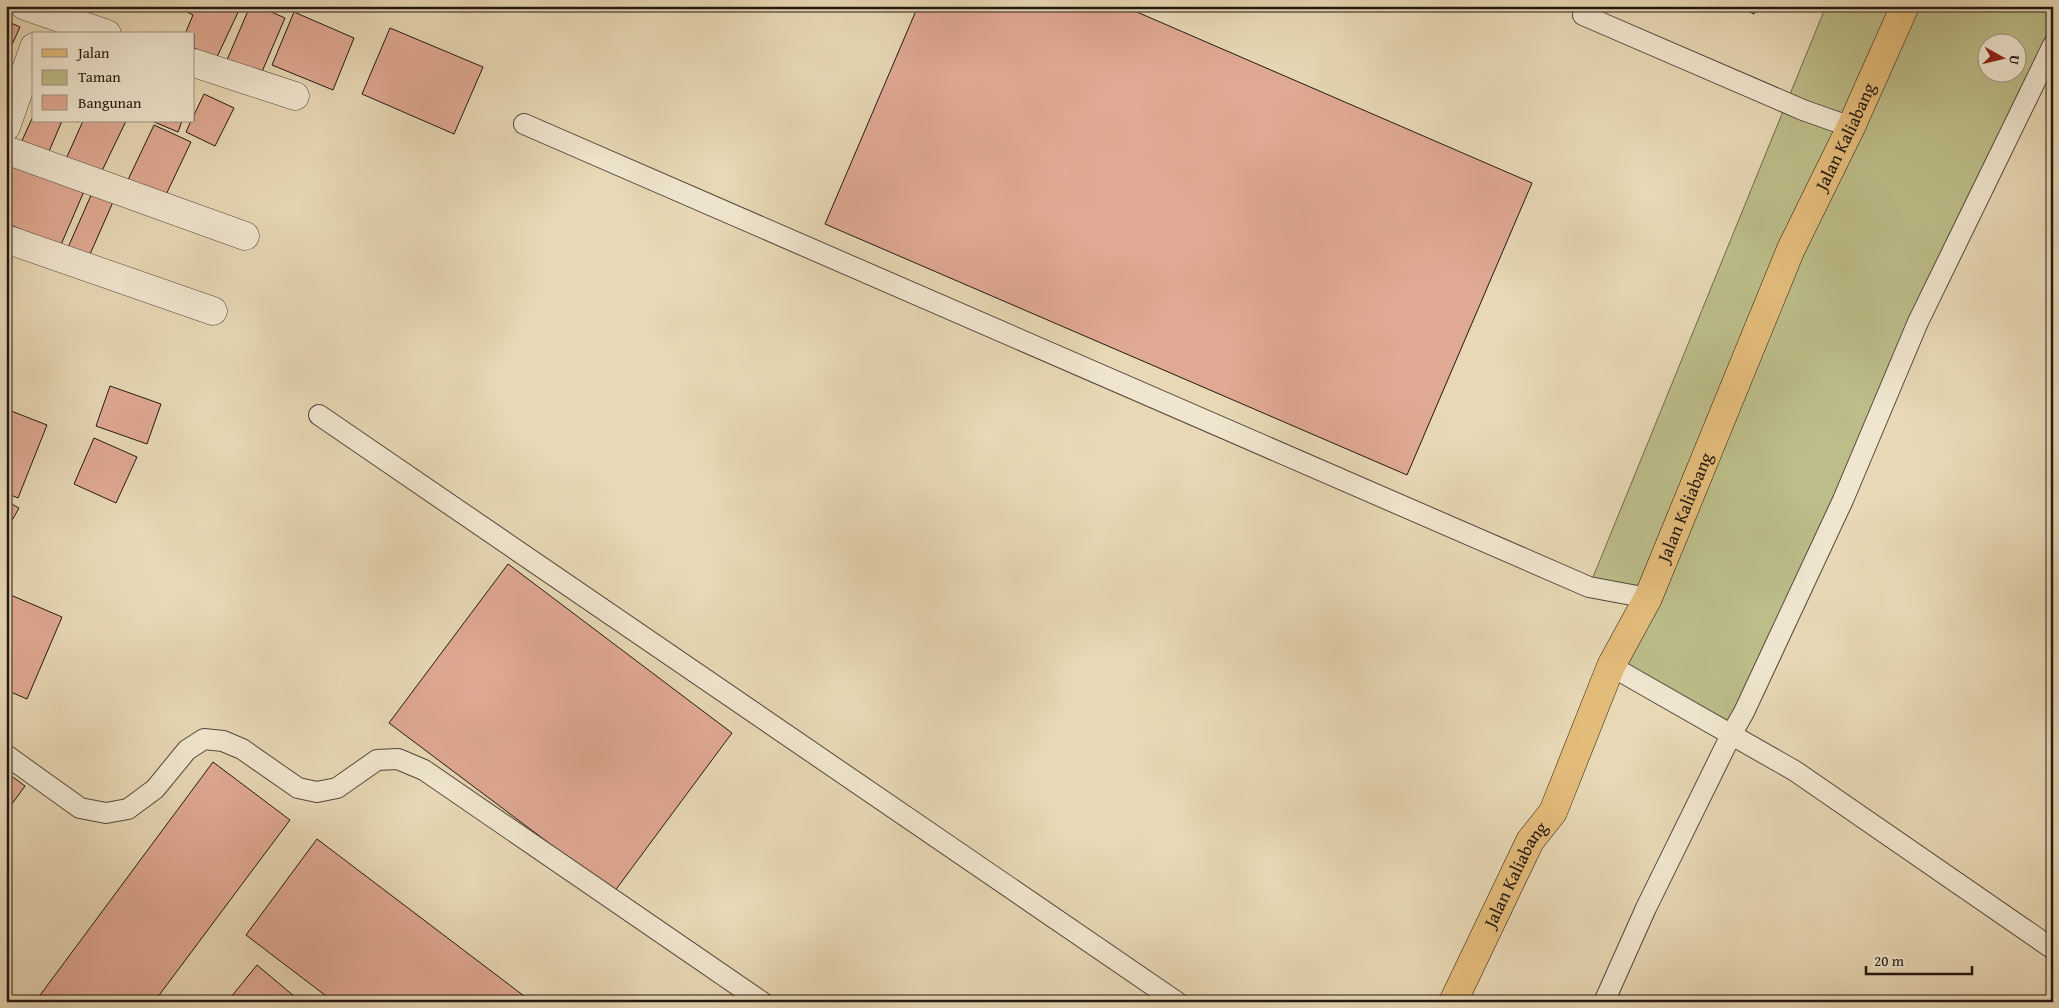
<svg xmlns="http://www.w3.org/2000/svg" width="2059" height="1008" viewBox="0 0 2059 1008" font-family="'Gentium Book Plus',serif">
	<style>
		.green { fill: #bcbd89; stroke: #6f6a4e; fill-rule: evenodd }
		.building { fill: #e0a993; stroke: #221812 }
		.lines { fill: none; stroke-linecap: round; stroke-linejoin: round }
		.service-casing { stroke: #54483b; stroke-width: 22 }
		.minor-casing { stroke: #54483b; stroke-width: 29 }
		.primary-casing { stroke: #221812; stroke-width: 29 }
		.service { stroke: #f0e6cf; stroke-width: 20 }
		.minor { stroke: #f0e6cf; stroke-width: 28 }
		.primary { stroke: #e4bc7a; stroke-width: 28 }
		.labels { text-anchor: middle; stroke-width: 4; stroke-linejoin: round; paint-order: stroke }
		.street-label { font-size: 18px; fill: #221812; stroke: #f0e6cf }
	</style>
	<rect width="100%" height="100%" fill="#e8d8b5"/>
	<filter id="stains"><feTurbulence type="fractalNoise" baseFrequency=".004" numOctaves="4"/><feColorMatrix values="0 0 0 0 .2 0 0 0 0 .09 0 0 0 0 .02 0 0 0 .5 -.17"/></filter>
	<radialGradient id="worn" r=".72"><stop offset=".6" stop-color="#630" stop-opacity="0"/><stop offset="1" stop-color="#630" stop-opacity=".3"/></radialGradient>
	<path class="green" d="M 1826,6 L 2053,6 L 2053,45 L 1731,735 L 1611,666 L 1648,598 L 1589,587 ZM 1986,42 L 2016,42 L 2016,72 L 1986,72 Z"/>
	<path class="building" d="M 175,6 L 241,6 L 216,59 L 194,48 L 194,34 L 185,34 L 193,15 Z
		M 250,6 L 258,6 L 285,18 L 261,74 L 227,60 Z
		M 918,6 L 1123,6 L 1532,183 L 1407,475 L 825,224 Z
		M 1737,6 L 1757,6 L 1754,14 Z
		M 294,12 L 354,38 L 333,90 L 272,65 Z
		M 6,21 L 20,27 L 6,58 Z
		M 390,28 L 483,67 L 454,134 L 362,94 Z
		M 204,94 L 234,108 L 215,146 L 186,132 L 191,121 L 194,121 L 194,115 Z
		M 34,114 L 34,121 L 62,121 L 47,156 L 20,145 Z
		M 83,121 L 126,121 L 100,175 L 66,159 Z
		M 152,121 L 182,121 L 178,132 Z
		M 154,125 L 191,142 L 163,201 L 126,184 Z
		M 14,157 L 85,189 L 60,247 L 6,223 L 6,174 Z
		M 96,184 L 117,193 L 87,261 L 66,252 Z
		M 110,386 L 161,404 L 147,444 L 96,426 Z
		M 6,409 L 47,425 L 18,498 L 6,493 Z
		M 94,438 L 137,457 L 116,503 L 74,484 Z
		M 6,501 L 19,508 L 6,531 Z
		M 508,564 L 732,733 L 614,892 L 389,723 Z
		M 6,593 L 62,617 L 27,699 L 6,690 Z
		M 213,762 L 290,820 L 154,1002 L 35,1002 Z
		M 6,772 L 25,786 L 6,812 Z
		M 317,839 L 532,1002 L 334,1002 L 246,935 Z
		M 257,965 L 301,1002 L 227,1002 Z"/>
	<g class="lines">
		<defs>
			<path id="service" d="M 1583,15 L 1803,110 L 1851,127
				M 524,124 L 1589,587 L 1648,598
				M 319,415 L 1177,1002
				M 1611,666 L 1795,771 L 2053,949
				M 6,755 L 80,808 L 106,813 L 128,809 L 155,789 L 187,750 L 204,739 L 223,741 L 242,749 L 298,788 L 317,792 L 337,788 L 377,760 L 398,759 L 424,770 L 762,1002
				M 1604,1002 L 1646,908 L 1731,735 L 1744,712 L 1843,500 L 1918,322 L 2053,45"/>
			<path id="minor" d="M 25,6 L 107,34
				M 194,63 L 295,96
				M 6,127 L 34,47
				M 6,150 L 245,236
				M 6,239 L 213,311"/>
			<g id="primary">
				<path id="s1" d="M 1453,1002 L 1530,841 L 1553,812 L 1611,666 L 1648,598 L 1791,249 L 1851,127 L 1905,6"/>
			</g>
		</defs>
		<use href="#service" class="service-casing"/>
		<use href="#minor" class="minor-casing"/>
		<use href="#primary" class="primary-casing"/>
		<use href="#service" class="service"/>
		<use href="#minor" class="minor"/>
		<use href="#primary" class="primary"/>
	</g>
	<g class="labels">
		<g class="street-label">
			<text dy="6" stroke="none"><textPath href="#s1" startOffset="952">Jalan Kaliabang</textPath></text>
			<text dy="6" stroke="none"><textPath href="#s1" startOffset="548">Jalan Kaliabang</textPath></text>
			<text dy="6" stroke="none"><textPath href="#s1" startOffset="142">Jalan Kaliabang</textPath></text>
		</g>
	</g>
	<rect width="2059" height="1008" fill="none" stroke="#e8d8b5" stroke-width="25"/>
	<rect x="8" y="8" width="2044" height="993" fill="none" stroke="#221812" stroke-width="2.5"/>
	<rect x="12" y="12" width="2034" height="983" fill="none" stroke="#221812"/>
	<rect x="32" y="32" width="162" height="90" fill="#f0e6cf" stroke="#9e9483"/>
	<rect x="42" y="49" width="25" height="8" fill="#e4bc7a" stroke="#9e9483"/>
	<text x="78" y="58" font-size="15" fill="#221812">Jalan</text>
	<rect x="42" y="70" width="25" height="15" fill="#bcbd89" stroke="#9e9483"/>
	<text x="78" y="82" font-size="15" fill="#221812">Taman</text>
	<rect x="42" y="95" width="25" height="15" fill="#e0a993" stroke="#9e9483"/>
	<text x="78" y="108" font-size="15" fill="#221812">Bangunan</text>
	<g transform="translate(2002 58) rotate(98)"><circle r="24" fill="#f0e6cf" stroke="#9e9483"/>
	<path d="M0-4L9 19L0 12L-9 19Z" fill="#8f2418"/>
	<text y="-8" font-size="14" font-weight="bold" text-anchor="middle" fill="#221812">U</text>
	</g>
	<path d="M1866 966v8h106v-8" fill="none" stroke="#221812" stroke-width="2.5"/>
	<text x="1874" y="966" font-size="15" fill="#221812" stroke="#f0e6cf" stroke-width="4" paint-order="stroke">20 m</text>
	<rect width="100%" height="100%" filter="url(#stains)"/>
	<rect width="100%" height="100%" fill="url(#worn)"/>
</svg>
